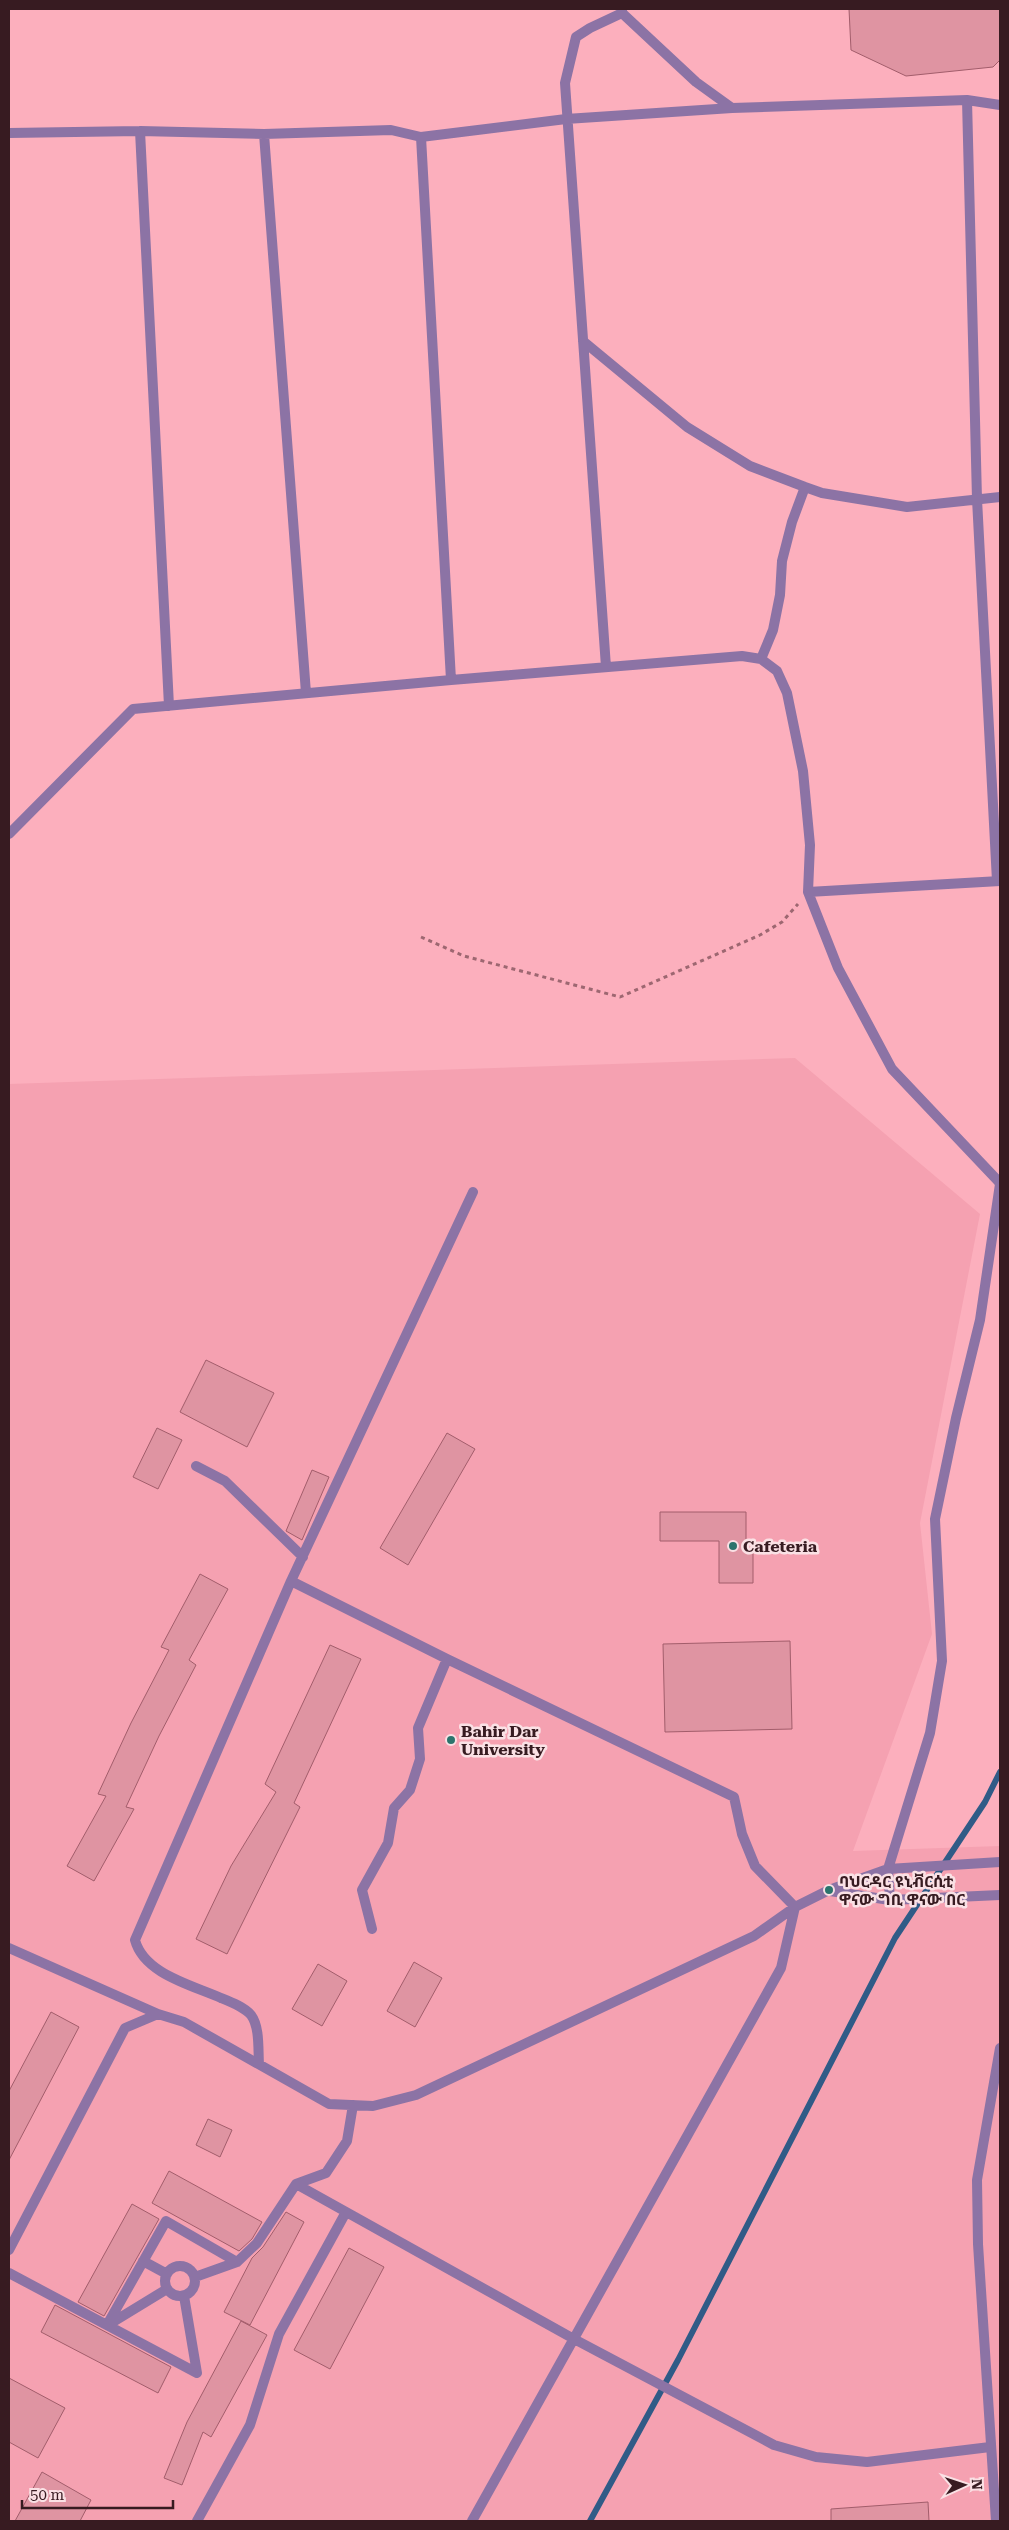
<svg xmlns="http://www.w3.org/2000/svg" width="1009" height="2530" viewBox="0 0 1009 2530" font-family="'Roboto Serif','Noto Sans Ethiopic',serif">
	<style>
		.built { fill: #f5a1b1 }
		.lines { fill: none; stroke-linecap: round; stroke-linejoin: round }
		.stream { stroke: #305b87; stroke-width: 6 }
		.building { fill: #df94a2; stroke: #a25d6b }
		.path { stroke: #9d6771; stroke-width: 3; stroke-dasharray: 4 4; stroke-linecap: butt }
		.service { stroke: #8c73a5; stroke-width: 10 }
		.minor { stroke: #8c73a5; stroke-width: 10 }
		.poi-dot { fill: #2b746d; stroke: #fae1e5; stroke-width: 2 }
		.labels { text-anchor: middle; stroke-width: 5; stroke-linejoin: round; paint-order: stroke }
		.poi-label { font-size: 16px; font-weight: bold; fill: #371b21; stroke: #fae1e5; text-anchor: start }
	</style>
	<rect width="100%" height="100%" fill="#fcafbd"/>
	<path class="built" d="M 795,1058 L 980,1214 L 920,1523 L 932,1634 L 853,1851 L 1000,1846 L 1000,2521 L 9,2521 L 9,1084 Z"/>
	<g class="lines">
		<path class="stream" d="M 590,2521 L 678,2360 L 895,1938 L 985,1802 L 1000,1772"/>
	</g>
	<path class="building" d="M 849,9 L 1000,9 L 1000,60 L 993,67 L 906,76 L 851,50 Z
		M 206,1360 L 274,1393 L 247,1447 L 180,1412 Z
		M 157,1428 L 182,1440 L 158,1489 L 133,1477 Z
		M 447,1433 L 475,1449 L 408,1565 L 380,1548 Z
		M 312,1470 L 329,1477 L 302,1540 L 286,1531 Z
		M 660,1512 L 746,1512 L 746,1551 L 753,1551 L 753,1583 L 719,1583 L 719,1541 L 660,1541 Z
		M 200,1574 L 228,1589 L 189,1660 L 196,1665 L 159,1736 L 126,1807 L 134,1809 L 94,1881 L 67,1866 L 106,1796 L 98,1794 L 131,1723 L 169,1650 L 161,1647 Z
		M 790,1641 L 792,1729 L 665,1732 L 663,1644 Z
		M 330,1645 L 361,1659 L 294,1803 L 300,1807 L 227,1954 L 196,1939 L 231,1866 L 276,1792 L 265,1784 Z
		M 414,1962 L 442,1978 L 415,2027 L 387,2011 Z
		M 318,1964 L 347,1981 L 322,2026 L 292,2009 Z
		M 51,2012 L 79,2027 L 9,2160 L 9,2091 Z
		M 208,2119 L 232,2130 L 220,2157 L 196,2145 Z
		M 169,2171 L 262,2222 L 252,2239 L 239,2251 L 152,2203 Z
		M 132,2204 L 159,2219 L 104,2316 L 78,2302 Z
		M 286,2212 L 304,2222 L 250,2325 L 224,2312 L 252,2258 L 263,2247 Z
		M 349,2248 L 384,2267 L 330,2369 L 294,2350 Z
		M 55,2305 L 171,2367 L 158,2393 L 41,2332 Z
		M 241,2321 L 267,2335 L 211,2437 L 203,2432 L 182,2485 L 164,2478 L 187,2422 Z
		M 9,2378 L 65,2408 L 38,2458 L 9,2442 Z
		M 42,2472 L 91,2500 L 80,2521 L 15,2521 Z
		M 928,2502 L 929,2521 L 831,2521 L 831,2509 Z"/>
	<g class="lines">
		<path class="path" d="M 421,937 L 464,956 L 620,997 L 760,935 L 782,922 L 798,904"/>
		<path class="service" d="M 196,1466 L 225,1481 L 303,1557
			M 291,1581 L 447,1659 L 734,1797 L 742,1834 L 755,1866 L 795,1907
			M 830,1891 L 890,1900 L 1000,1895
			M 890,1900 L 888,1869 L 930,1733 L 942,1661 L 935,1519 L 956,1418 L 980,1320 L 1000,1184
			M 372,1929 L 362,1890 L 388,1843 L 394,1808 L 410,1790 L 420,1759 L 418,1728 L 447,1659
			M 9,1948 L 158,2014
			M 259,2064 C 258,2050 260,2027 251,2015 C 244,2007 231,2002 221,1998 C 192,1985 144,1974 135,1940 L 291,1581 L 473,1192
			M 296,2184 L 574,2339 L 774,2445 L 816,2457 L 867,2462 L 990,2447
			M 9,2250 L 125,2028 L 158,2014 L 184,2022 L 329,2104 L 373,2106 L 416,2095 L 754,1936 L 795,1907 L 829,1890 L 888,1869 L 1000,1862
			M 143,2261 L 167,2274
			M165 2281a15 15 0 1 1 30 0a15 15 0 1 1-30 0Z
			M 9,2273 L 197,2373 L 184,2296
			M 195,2277 L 237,2262 L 257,2243 L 296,2184 L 326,2173 L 347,2141 L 353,2105
			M 107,2325 L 166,2221 L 237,2262
			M 108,2325 L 167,2289
			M 197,2521 L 250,2425 L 279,2334 L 346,2212
			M 472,2521 L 781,1968 L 795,1907
			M 996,2521 L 978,2244 L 977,2180 L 1000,2048"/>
		<path class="minor" d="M 622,9 L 622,13 L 696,82 L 732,108
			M 967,100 L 977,499 L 997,881
			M 140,131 L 169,706
			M 9,133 L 140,131 L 264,134 L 391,130 L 421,137 L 566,119 L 732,108 L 967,100 L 1000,105
			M 264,134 L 306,693
			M 421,137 L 451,680
			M 583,341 L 687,427 L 750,466 L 805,487 L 822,493 L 907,507 L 1000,497
			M 761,659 L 773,630 L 780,595 L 782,561 L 792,522 L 805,487
			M 606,667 L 565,83 L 576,37 L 590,28 L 622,13
			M 9,834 L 133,709 L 451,680 L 742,656 L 761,659 L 777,671 L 787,693 L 803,771 L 810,845 L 808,892 L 838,968 L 892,1069 L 1000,1183
			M 808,892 L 1000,881"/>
	</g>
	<g class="poi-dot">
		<circle cx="733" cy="1546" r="5"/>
		<circle cx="451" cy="1740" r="5"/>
		<circle cx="829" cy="1890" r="5"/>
	</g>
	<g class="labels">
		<g class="poi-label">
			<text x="743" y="1552">Cafeteria</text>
			<text x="461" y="1737">Bahir Dar<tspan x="461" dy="18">University</tspan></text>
			<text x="839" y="1887">ባህርዳር ዩኒቭርሲቲ<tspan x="839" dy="18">ዋናው ግቢ ዋናው በር</tspan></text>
		</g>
	</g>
	<rect width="1009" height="2530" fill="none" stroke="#371b21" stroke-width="20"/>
	<g transform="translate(964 2485) rotate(87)" stroke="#fae1e5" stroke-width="4" paint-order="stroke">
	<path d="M0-4L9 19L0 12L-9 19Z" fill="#371b21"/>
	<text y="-8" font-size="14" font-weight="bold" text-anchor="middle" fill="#371b21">N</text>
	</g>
	<path d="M22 2500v8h151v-8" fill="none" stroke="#371b21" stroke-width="2.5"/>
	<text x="30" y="2500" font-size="15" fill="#371b21" stroke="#fae1e5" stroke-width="4" paint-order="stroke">50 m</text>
</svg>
